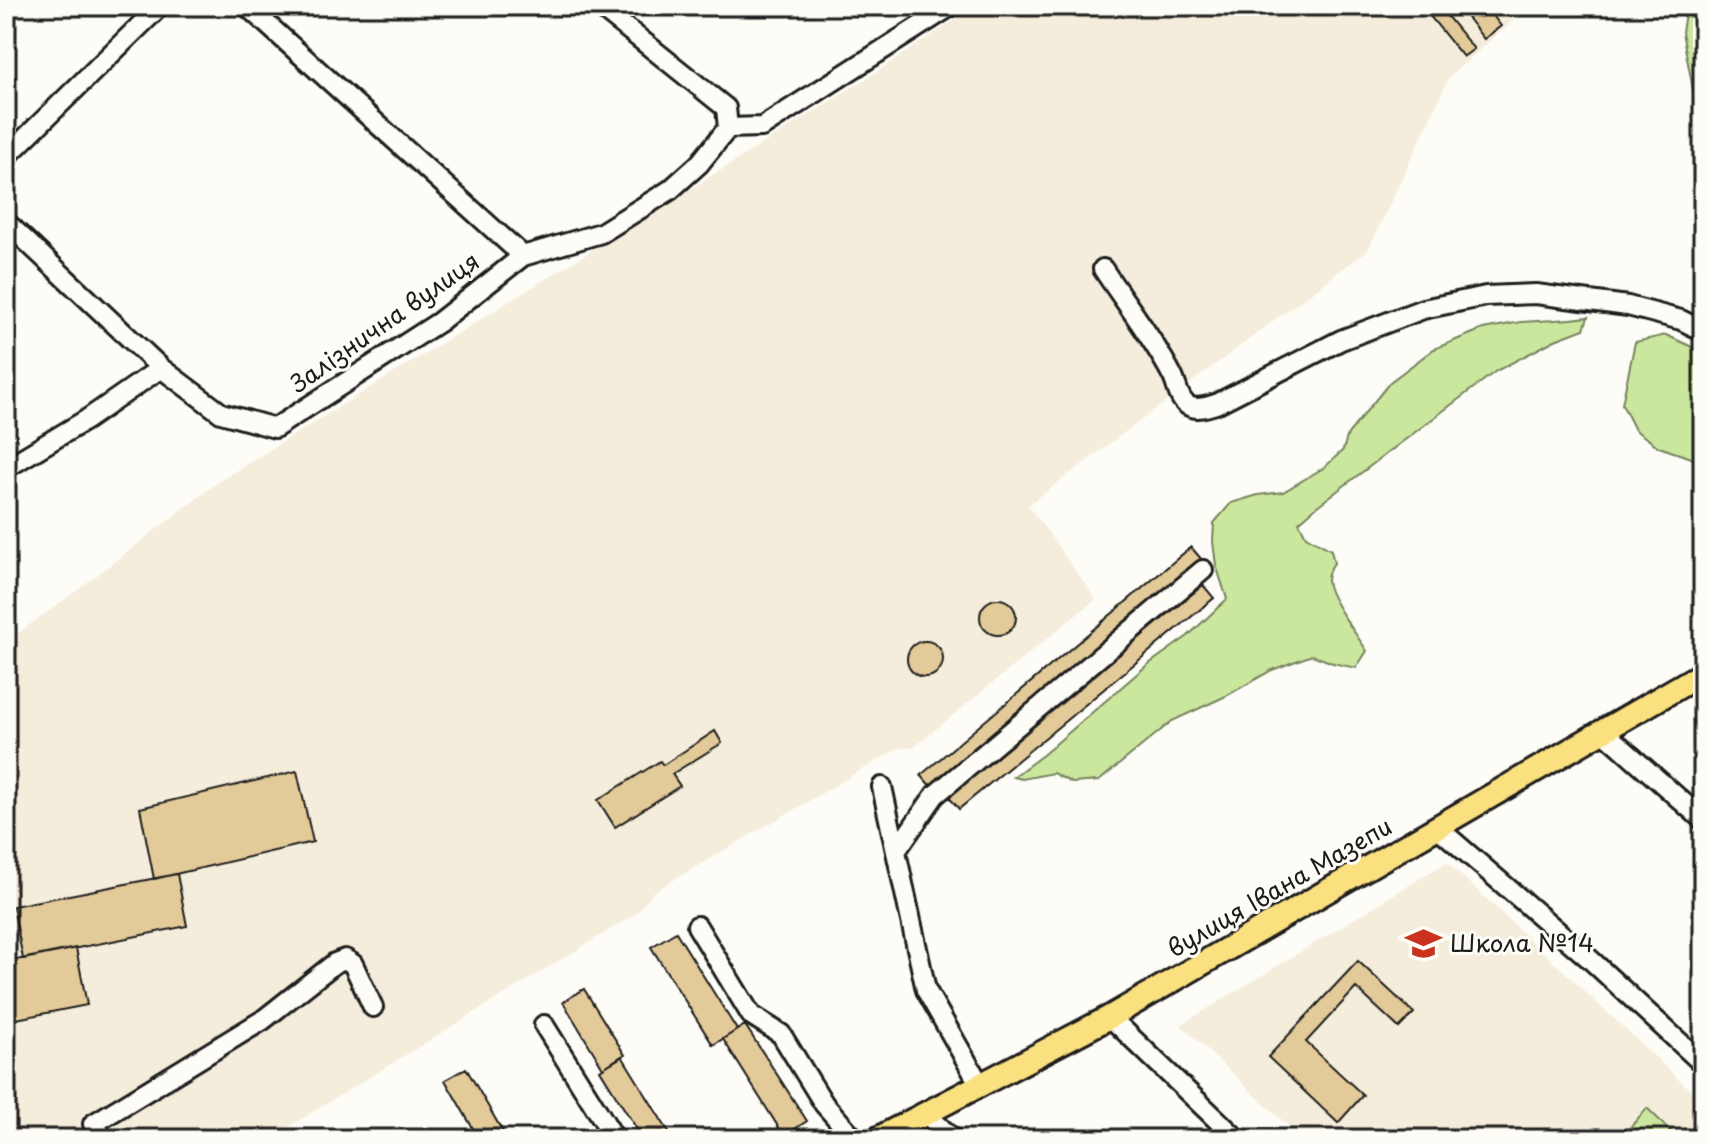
<svg xmlns="http://www.w3.org/2000/svg" width="1709" height="1145" viewBox="0 0 1709 1145" font-family="'Playpen Sans',sans-serif">
	<style>
		.built { fill: #f5eddb }
		.green { fill: #cbe79e; stroke: #74825d; stroke-width: 2 }
		.building { fill: #e3ca99; stroke: #1c1c1c; stroke-width: 2 }
		.lines { fill: none; stroke-linecap: round; stroke-linejoin: round }
		.minor-casing { stroke: #1c1c1c; stroke-width: 24 }
		.major-casing { stroke: #1c1c1c; stroke-width: 28 }
		.minor { stroke: #fdfcf7; stroke-width: 18 }
		.major { stroke: #fbe080; stroke-width: 22 }
		.labels { text-anchor: middle; stroke-width: 6; stroke-linejoin: round; paint-order: stroke }
		.street-label { font-size: 24px; fill: #1c1c1c; stroke: #fdfcf7 }
		.poi-label { font-size: 24px; fill: #1c1c1c; stroke: #fdfcf7; text-anchor: start }
	</style>
	<rect width="100%" height="100%" fill="#fdfcf7"/>
	<filter id="ink" filterUnits="userSpaceOnUse"><feTurbulence type="fractalNoise" baseFrequency=".0125" numOctaves="2"/><feDisplacementMap in="SourceGraphic" scale="16" xChannelSelector="R" yChannelSelector="G"/><feConvolveMatrix kernelMatrix="1 2 1 2 8 2 1 2 1" color-interpolation-filters="sRGB"/></filter>
	<g filter="url(#ink)">
		<path class="built" d="M 975,6 L 1530,6 L 1450,76 L 1368,250 L 1028,505 L 1096,599 L 914,747 L 899,748 L 653,892 L 637,913 L 269,1139 L 6,1139 L 6,642 L 71,595 L 218,482 L 662,207 L 875,73 Z
			M 1447,862 L 1703,1102 L 1703,1139 L 1302,1139 L 1181,1025 Z"/>
		<path class="green" d="M 1686,6 L 1703,6 L 1703,126 L 1698,115 L 1682,32 Z
			M 1588,317 L 1584,329 L 1555,340 L 1496,371 L 1316,507 L 1299,522 L 1306,536 L 1331,550 L 1334,563 C 1330,569 1327,573 1327,581 C 1329,599 1357,635 1367,651 L 1356,668 L 1333,663 L 1312,655 L 1272,670 L 1226,696 L 1172,721 L 1099,781 L 1072,783 L 1053,773 L 1022,779 L 1013,777 L 1044,754 L 1146,666 L 1188,636 L 1227,599 L 1216,565 L 1213,542 L 1214,523 L 1231,503 L 1258,495 L 1283,492 L 1325,467 L 1343,450 L 1348,434 L 1390,382 L 1434,349 L 1483,329 L 1521,322 L 1571,319 Z
			M 1666,335 L 1703,352 L 1703,462 L 1659,447 L 1635,430 L 1622,404 L 1635,342 Z
			M 1647,1108 L 1679,1139 L 1620,1139 Z"/>
		<path class="building" d="M 1441,6 L 1457,6 L 1446,15 L 1474,49 L 1463,57 L 1429,15 Z
			M 1458,6 L 1485,6 L 1501,26 L 1484,39 Z
			M 1191,547 L 1202,560 L 932,788 L 921,775 Z
			M 1203,585 L 1214,598 L 959,809 L 948,796 Z
			M980 617a18 18 0 1 1 36 0a18 18 0 1 1-36 0Z
			M907 659a18 18 0 1 1 36 0a18 18 0 1 1-36 0Z
			M 715,731 L 722,743 L 672,774 L 680,786 L 615,827 L 598,800 L 660,761 L 663,765 Z
			M 297,771 L 313,842 L 154,879 L 140,808 Z
			M 177,874 L 187,926 L 23,959 L 13,906 Z
			M 676,932 L 737,1030 L 713,1045 L 651,947 Z
			M 76,948 L 87,1005 L 6,1021 L 6,962 Z
			M 1358,961 L 1414,1013 L 1399,1028 L 1356,988 L 1306,1042 L 1363,1095 L 1338,1123 L 1268,1057 Z
			M 584,989 L 625,1055 L 603,1068 L 563,1002 Z
			M 745,1025 L 807,1121 L 784,1136 L 723,1039 Z
			M 622,1056 L 673,1139 L 643,1139 L 600,1070 Z
			M 466,1068 L 507,1139 L 479,1139 L 445,1080 Z"/>
		<g class="lines">
			<defs>
				<path id="minor" d="M 247,6 L 523,256
					M 599,6 L 726,108 L 728,128
					M 6,157 L 160,6
					M 6,222 L 161,368 L 221,413 L 275,428 L 439,322 L 523,256 L 601,233 L 670,190 L 699,164 L 728,128 L 762,127 L 951,6
					M 1103,269 C 1126,304 1153,338 1172,375 C 1177,384 1178,398 1186,404 C 1194,411 1206,407 1216,404 L 1341,340 L 1423,309 L 1486,296 L 1536,294 L 1628,306 L 1681,320 L 1703,331
					M 6,468 L 86,420 L 161,368
					M 1602,730 L 1703,820
					M 882,787 L 926,990 L 980,1085
					M 1437,827 L 1592,961 L 1703,1064
					M 896,851 L 935,795 L 1203,570
					M 697,926 L 751,1015 L 781,1034 L 824,1104 L 855,1139
					M 1110,1017 L 1237,1139
					M 544,1025 L 615,1139
					M 926,1114 L 953,1139
					M 105,1139 L 93,1124 L 263,1020 L 335,963 L 345,959 L 353,964 L 373,1007"/>
				<path id="major" d="M 877,1139 L 1110,1017 L 1703,673"/>
			</defs>
			<use href="#minor" class="minor-casing"/>
			<use href="#major" class="major-casing"/>
			<use href="#minor" class="minor"/>
			<use href="#major" class="major"/>
		</g>
	</g>
	<defs>
		<symbol id="school-bare" viewBox="-9 -9 18 18"><path d="M0-5L7-2L0 1L-7-2ZM-4 1L0 2.5L4 1V4Q0 6-4 4Z" fill="#c8321e" stroke="#fdfcf7" stroke-width="2.5" paint-order="stroke"/></symbol>
	</defs>
	<g fill-rule="evenodd">
		<use href="#school-bare" x="1398" y="918" width="51" height="51"/>
	</g>
	<g class="labels">
		<g class="street-label">
			<text transform="translate(385 323) rotate(-35)" y="8">Залізнична вулиця</text>
			<text transform="translate(1280 888) rotate(-30)" y="8">вулиця Івана Мазепи</text>
		</g>
		<g class="poi-label">
			<text x="1450" y="952">Школа №14</text>
		</g>
	</g>
	<rect width="1709" height="1145" fill="none" stroke="#fdfcf7" stroke-width="32"/>
	<rect x="16" y="16" width="1677" height="1113" fill="none" stroke="#1c1c1c" stroke-width="3" filter="url(#ink)"/>
</svg>
